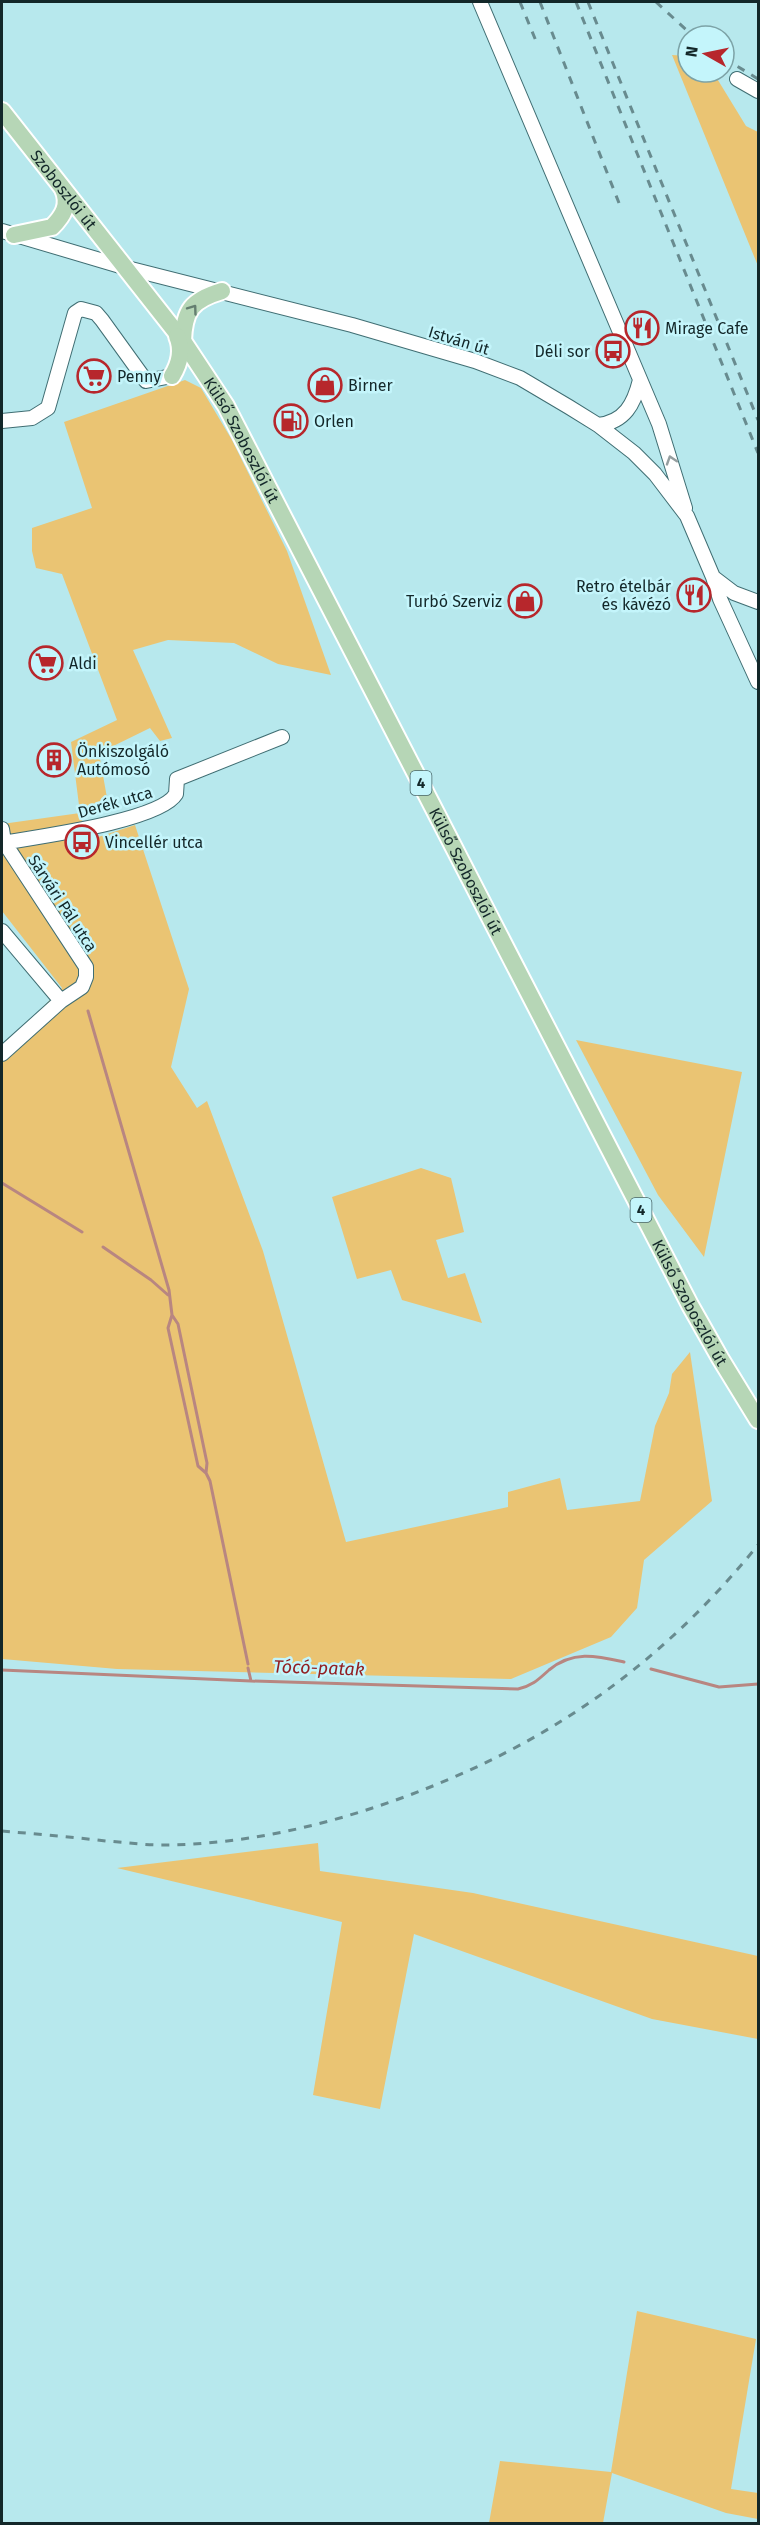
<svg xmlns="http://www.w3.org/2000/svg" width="760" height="2525" viewBox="0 0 760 2525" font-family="'Fira Sans',sans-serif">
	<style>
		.green { fill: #eac473 }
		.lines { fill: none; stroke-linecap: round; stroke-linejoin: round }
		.stream { stroke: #b88681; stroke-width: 3 }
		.minor-casing { stroke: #406e73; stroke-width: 16 }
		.major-casing { stroke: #fff; stroke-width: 20 }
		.minor { stroke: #fff; stroke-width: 14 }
		.major { stroke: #b6d6b6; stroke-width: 16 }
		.rail { stroke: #688b8f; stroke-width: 3; stroke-dasharray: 8 8; stroke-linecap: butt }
		.oneway { stroke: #647e70 }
		.oneway2 { stroke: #959e9f }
		.labels { text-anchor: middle; stroke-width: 5; stroke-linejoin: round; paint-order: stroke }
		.shield { fill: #c4f5fb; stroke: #486568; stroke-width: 1.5 }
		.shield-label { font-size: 15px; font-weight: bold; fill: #132729 }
		.street-label { font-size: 16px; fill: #132729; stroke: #c4f5fb }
		.poi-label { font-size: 16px; fill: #132729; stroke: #c4f5fb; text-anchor: start }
		.water-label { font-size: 18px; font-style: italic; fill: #921f22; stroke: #c4f5fb }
	</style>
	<rect width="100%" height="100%" fill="#b7e8ed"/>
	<path class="green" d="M 672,55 L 688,56 L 688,72 L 713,72 L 746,126 L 758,132 L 758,266 Z
		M 185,380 L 201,388 L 232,440 L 287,551 L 331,675 L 278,664 L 234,643 L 168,640 L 133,650 L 172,738 L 160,741 L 150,728 L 99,753 L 109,809 L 80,814 L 89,840 L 135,825 L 189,989 L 171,1067 L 197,1108 L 207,1101 L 263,1251 L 346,1542 L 508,1507 L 508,1492 L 560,1478 L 567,1510 L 640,1501 L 655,1426 L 669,1393 L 672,1374 L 690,1352 L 712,1501 L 644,1560 L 637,1608 L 611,1637 L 511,1679 L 117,1669 L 2,1659 L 2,1048 L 62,988 L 2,911 L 2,824 L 80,813 L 71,742 L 117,720 L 62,574 L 36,568 L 32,551 L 32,528 L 92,508 L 64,422 Z
		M 576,1040 L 742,1072 L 704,1257 L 658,1195 Z
		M 421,1168 L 451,1178 L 464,1232 L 436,1240 L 448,1278 L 465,1273 L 482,1323 L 402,1300 L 391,1270 L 357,1279 L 332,1197 Z
		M 318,1843 L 320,1871 L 473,1893 L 758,1956 L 758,2039 L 652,2019 L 414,1934 L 380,2109 L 313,2095 L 342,1922 L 117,1868 Z
		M 637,2311 L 756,2339 L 731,2489 L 758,2493 L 758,2519 L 726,2513 L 612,2473 L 603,2523 L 489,2523 L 500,2461 L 611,2472 Z"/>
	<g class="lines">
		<path class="stream" d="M 88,1011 L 169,1290 L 172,1315 L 178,1324 L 207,1463 L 206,1473 L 210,1481 L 248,1664
			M 2,1183 L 82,1232
			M 103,1247 L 151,1280 L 168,1295
			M 172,1315 L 168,1328 L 198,1466 L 206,1473
			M 248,1668 L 251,1681
			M 651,1669 L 719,1687 L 758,1684
			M 2,1670 L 251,1681 L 518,1689 C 532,1686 538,1680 549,1670 C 573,1650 597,1656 624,1662"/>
		<defs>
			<path id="minor" d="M 480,2 L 659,424 L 685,508
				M 737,79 L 758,91
				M 2,231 L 127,268 L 352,325 L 475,361 L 520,378 L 569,407 L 598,425 L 634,453 L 655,474 L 687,516 L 713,577 L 720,599 L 758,682
				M 2,421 L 32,418 L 48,408 L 75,313 L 81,309 L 96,313 L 102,320 L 146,381 L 172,376
				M 598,425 C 625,422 634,404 640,380
				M 713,577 L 734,593 L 758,602
				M 2,829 L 4,842 L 86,967 L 86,977 L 82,987 L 61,1001 L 2,1054
				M 2,843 C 36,837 160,821 176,794 L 177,779 L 282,737
				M 2,931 L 61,1001"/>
			<g id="major">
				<path id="s1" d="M 2,111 L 183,341 L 226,406 L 690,1305 L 720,1358 L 758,1420"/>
				<path d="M 14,235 L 52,227 C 63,216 70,205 63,189"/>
				<path d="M 183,341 C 184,310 192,300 222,291"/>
				<path d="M 172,376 C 180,363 183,350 177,336"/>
			</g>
		</defs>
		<use href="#minor" class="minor-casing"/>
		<use href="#major" class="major-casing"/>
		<use href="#minor" class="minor"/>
		<use href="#major" class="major"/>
		<path class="rail" d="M 520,2 L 536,41
			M 540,2 L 619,203
			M 576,2 L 758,453
			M 588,2 L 758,420
			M 656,2 L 693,36
			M 724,58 L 758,79
			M 2,1831 C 36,1834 71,1837 106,1841 C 124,1842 142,1845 160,1845 C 240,1845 320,1827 396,1800 C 544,1747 658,1668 758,1545"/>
	</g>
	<defs><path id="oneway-chevron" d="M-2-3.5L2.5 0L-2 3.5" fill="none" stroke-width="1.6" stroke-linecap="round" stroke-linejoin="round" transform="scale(1.5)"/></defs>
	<use class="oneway" href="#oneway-chevron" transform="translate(193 309) rotate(-54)"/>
	<use class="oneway2" href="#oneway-chevron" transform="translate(671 460) rotate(-108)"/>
	<defs>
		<symbol id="restaurant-ring" viewBox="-11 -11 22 22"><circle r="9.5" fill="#c4f5fb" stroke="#b7272c" stroke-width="1.5"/><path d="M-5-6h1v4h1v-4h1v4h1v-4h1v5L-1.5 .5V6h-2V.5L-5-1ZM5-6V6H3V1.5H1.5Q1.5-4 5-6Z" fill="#b7272c"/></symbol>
		<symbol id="bus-ring" viewBox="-11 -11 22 22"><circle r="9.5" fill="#c4f5fb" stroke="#b7272c" stroke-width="1.5"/><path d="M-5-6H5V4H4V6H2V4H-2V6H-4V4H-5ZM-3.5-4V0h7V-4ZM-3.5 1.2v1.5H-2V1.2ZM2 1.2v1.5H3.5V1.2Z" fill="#b7272c"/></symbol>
		<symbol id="supermarket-ring" viewBox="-11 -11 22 22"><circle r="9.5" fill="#c4f5fb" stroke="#b7272c" stroke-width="1.5"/><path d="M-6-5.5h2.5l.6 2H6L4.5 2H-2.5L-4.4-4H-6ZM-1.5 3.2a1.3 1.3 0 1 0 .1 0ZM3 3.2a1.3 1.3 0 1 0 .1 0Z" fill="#b7272c"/></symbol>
		<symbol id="shop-ring" viewBox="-11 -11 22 22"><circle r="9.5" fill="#c4f5fb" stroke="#b7272c" stroke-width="1.5"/><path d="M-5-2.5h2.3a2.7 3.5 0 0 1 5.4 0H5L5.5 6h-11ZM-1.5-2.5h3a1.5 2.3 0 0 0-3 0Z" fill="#b7272c"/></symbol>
		<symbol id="fuel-ring" viewBox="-11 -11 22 22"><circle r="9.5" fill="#c4f5fb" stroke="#b7272c" stroke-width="1.5"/><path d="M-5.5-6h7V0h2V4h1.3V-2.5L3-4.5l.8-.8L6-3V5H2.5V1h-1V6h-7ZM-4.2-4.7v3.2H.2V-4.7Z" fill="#b7272c"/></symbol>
		<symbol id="building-ring" viewBox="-11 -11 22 22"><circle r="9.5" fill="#c4f5fb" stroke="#b7272c" stroke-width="1.5"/><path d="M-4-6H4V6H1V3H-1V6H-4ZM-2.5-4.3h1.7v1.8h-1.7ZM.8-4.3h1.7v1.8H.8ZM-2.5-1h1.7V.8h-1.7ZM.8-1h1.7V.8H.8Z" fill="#b7272c"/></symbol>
	</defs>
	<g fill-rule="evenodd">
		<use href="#restaurant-ring" x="623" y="309" width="38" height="38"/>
		<use href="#bus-ring" x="594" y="332" width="38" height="38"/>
		<use href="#supermarket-ring" x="75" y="357" width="38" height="38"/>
		<use href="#shop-ring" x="306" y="366" width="38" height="38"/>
		<use href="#fuel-ring" x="272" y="402" width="38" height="38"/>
		<use href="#restaurant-ring" x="675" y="576" width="38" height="38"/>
		<use href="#shop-ring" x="506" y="582" width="38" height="38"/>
		<use href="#supermarket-ring" x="27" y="644" width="38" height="38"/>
		<use href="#building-ring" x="35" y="741" width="38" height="38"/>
		<use href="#bus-ring" x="63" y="823" width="38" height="38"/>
	</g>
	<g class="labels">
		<g class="shield">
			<rect x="410.5" y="771" width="21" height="24" rx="4.5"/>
			<rect x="630.5" y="1198" width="21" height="24" rx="4.5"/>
		</g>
		<g class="shield-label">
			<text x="421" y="788">4</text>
			<text x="641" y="1215">4</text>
		</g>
		<g class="street-label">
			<text dy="6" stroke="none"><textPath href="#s1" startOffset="100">Szoboszlói út</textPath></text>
			<text transform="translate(459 340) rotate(17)" y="6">István út</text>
			<text dy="6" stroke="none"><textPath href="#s1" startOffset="408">Külső Szoboszlói út</textPath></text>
			<text transform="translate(115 802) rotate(-16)" y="6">Derék utca</text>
			<text dy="6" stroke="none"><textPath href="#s1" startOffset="894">Külső Szoboszlói út</textPath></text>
			<text transform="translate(63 903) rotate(57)" y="6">Sárvári Pál utca</text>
			<text dy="6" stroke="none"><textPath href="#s1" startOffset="1380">Külső Szoboszlói út</textPath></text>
		</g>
		<g class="poi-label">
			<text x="665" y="334">Mirage Cafe</text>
			<text x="590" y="357" text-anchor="end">Déli sor</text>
			<text x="117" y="382">Penny</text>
			<text x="348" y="391">Birner</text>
			<text x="314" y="427">Orlen</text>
			<text x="671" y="592" text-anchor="end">Retro ételbár<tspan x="671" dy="18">és kávézó</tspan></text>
			<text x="502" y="607" text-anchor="end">Turbó Szerviz</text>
			<text x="69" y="669">Aldi</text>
			<text x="77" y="757">Önkiszolgáló<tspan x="77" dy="18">Autómosó</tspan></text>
			<text x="105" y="848">Vincellér utca</text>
		</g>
		<g class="water-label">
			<text transform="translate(319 1668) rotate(2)" y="6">Tócó-patak</text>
		</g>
	</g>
	<rect width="760" height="2525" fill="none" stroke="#132729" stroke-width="6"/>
	<g transform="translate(706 54) rotate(279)"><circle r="28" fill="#c4f5fb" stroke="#7da3a7" stroke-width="1.5"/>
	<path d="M0-4.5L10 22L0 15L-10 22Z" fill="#b7272c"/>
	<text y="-9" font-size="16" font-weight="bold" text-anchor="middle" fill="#132729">N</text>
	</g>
</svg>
